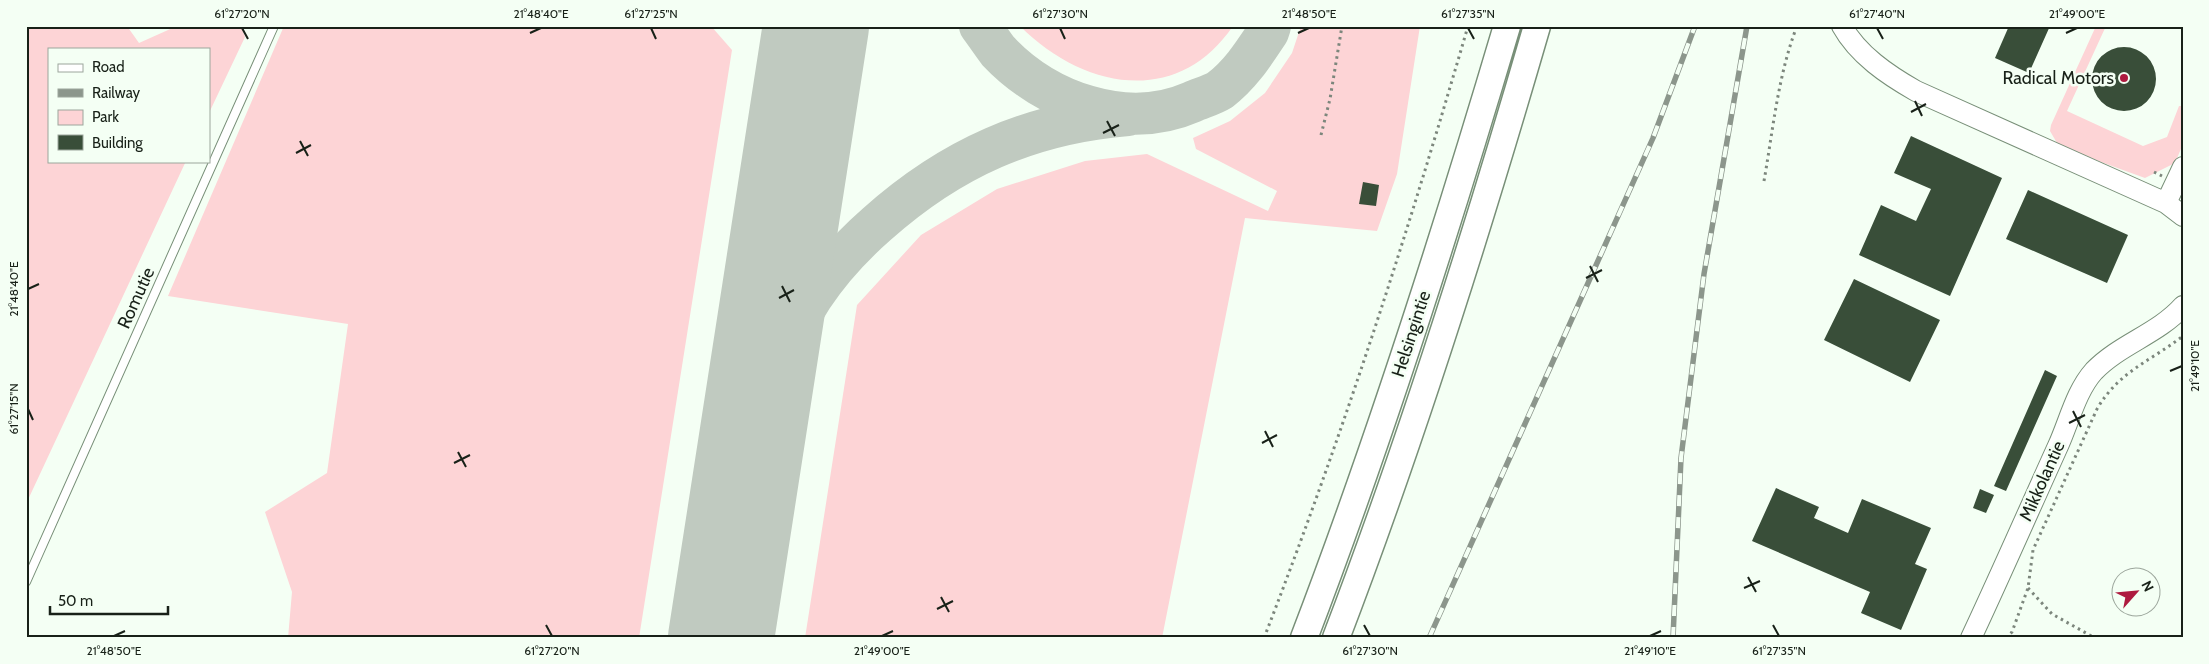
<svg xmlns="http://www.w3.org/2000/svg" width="2209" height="664" viewBox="0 0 2209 664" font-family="Cabin,sans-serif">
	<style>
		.green { fill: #fdd4d6 }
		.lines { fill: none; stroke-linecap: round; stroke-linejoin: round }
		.taxiway { stroke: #c0cac0; stroke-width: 42 }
		.runway { stroke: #c0cac0; stroke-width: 106 }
		.building { fill: #394e39 }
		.service-casing { stroke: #788f78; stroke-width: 10 }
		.tertiary-casing { stroke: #788f78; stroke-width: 22 }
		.trunk-casing { stroke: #788f78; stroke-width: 29 }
		.path { stroke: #7c867c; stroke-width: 3; stroke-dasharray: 2.5 4; stroke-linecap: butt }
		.service { stroke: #fff; stroke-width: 8 }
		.tertiary { stroke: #fff; stroke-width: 20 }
		.trunk { stroke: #fff; stroke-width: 26 }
		.rail-casing { stroke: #8c968c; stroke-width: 5.5 }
		.rail { stroke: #f4fff4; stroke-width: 4; stroke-dasharray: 11; stroke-linecap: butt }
		.ticks { fill: none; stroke: #182118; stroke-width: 2 }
		.poi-dot { fill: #ae1a3f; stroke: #f4fff4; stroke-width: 2 }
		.labels { text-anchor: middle; stroke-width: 5; stroke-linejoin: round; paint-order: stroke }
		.poi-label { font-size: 18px; fill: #182118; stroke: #f4fff4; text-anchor: end }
		.street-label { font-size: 18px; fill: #182118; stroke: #f4fff4 }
		.neatline { fill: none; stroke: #182118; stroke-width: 2 }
		.ticks-label { font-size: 12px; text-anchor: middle; fill: #182118 }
	</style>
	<rect width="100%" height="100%" fill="#f4fff4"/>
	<path class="green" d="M 26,26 L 127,26 L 139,43 L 177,26 L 241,26 L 245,37 L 209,113 L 209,49 L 49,49 L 49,161 L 186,161 L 26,504 Z
		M 284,26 L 711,26 L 732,50 L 639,638 L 288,638 L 292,592 L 265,512 L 327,473 L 348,324 L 168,296 Z
		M 1020,26 L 1233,26 C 1177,108 1083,89 1020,26 Z
		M 1301,26 L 1420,26 L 1397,174 L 1377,231 L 1245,218 L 1162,638 L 805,638 L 857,305 L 921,235 L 997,189 L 1085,161 L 1147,154 L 1268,211 L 1277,191 L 1196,149 L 1193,138 L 1230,121 L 1265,93 L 1292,53 Z
		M 2096,26 L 2106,26 L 2067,111 L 2143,146 L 2167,137 L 2179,106 L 2183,106 L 2183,144 L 2175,163 L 2145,178 L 2101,162 L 2057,143 L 2050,131 L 2051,125 Z"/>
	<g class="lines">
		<path class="taxiway" d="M 980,26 C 986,34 992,43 998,51 C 1046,102 1126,131 1192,102 C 1201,98 1212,95 1220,90 C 1241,74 1254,53 1268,32 L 1270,26
			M 753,436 C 769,388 784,340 812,297 C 830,270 853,245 877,224 C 951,158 1030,123 1128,115"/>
		<path class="runway" d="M 721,638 L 816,26"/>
	</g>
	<path class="building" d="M 2009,26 L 2050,26 L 2029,73 L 1995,58 Z
		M2092 79a32 32 0 1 1 64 0a32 32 0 1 1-64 0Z
		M 1911,136 L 2002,178 L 1950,296 L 1859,255 L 1881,205 L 1916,221 L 1931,189 L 1894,173 Z
		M 1363,182 L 1379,185 L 1376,206 L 1359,204 Z
		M 2028,190 L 2128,235 L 2107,283 L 2006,239 Z
		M 1854,279 L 1940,320 L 1910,382 L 1824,340 Z
		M 2045,370 L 2057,376 L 2006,491 L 1994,486 Z
		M 1776,488 L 1819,507 L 1814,518 L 1848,533 L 1862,499 L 1931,528 L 1915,564 L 1927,569 L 1901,630 L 1861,613 L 1870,592 L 1752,541 Z
		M 1980,489 L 1994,495 L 1986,513 L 1973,508 Z"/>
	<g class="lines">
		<defs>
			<path id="service" d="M 26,582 L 274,26"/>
			<path id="tertiary" d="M 1842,26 C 1858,55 1888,75 1916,91 L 2166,203 L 2183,216
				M 2166,203 L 2183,167
				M 1971,638 C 2001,574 2029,510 2058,446 C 2069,422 2076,391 2094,371 C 2120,344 2158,334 2183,306"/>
			<path id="trunk" d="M 1304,638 C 1381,437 1446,232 1507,26
				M 1336,638 C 1413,437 1477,233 1537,26"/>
		</defs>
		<use href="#service" class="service-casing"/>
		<use href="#tertiary" class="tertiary-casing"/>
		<use href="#trunk" class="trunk-casing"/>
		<path class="path" d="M 1321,135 L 1330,99 L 1342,26
			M 2154,172 L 2162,176
			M 1764,181 C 1773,130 1778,75 1797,26
			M 2028,588 L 2052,614 L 2095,638
			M 1264,638 C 1342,437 1408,233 1468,26
			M 2006,638 L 2012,632 L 2028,588 L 2033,550 L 2097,409 C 2119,371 2151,361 2183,336"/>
		<use href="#service" class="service"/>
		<use href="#tertiary" class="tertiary"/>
		<use href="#trunk" class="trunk"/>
		<defs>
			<path id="rail" d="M 1429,638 L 1653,138 L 1695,26
				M 1673,638 L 1681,458 L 1704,274 L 1747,26"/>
		</defs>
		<use href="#rail" class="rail-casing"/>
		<use href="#rail" class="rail"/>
	</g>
	<path class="ticks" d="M 242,28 L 248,39M 651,28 L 656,39M 1060,28 L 1065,39M 1468,28 L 1474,39M 1877,28 L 1883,39M 530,33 L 541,28M 1298,33 L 1309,28M 2066,33 L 2077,28M 1915,101 L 1922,116M 1911,112 L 1926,104M 1107,121 L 1115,136M 1103,133 L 1119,125M 300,141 L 308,156M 296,153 L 311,145M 1590,266 L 1598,282M 1586,278 L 1602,270M 782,286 L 790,302M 28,289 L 39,284M 779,298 L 794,290M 2170,371 L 2182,366M 28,409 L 33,420M 2073,411 L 2081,427M 2069,423 L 2085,415M 1265,431 L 1273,447M 1262,443 L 1277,435M 458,452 L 466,467M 454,463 L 470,455M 1748,577 L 1756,592M 1744,588 L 1760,581M 941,597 L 949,612M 937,609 L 953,601M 546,625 L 552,636M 1364,625 L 1370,636M 1773,625 L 1779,636M 114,636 L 125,631M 882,636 L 893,631M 1650,636 L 1661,631"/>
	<circle class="poi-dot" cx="2124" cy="78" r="5"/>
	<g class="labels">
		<g class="poi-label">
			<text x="2114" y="84">Radical Motors</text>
		</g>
		<g class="street-label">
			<text transform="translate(136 298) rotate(-66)" y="6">Romutie</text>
			<text transform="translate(1411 334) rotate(-72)" y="6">Helsingintie</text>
			<text transform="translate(2042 481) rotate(-66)" y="6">Mikkolantie</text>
		</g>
	</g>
	<rect width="2209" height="664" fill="none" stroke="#f4fff4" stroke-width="55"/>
	<rect x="48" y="48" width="162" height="115" fill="#f4fff4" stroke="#9ca69c"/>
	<rect x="58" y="64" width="25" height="8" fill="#ffffff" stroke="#9ca69c"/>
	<text x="92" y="72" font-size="15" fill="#182118">Road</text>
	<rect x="58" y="89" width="25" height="8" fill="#8c968c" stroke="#9ca69c"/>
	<text x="92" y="98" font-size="15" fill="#182118">Railway</text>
	<rect x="58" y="110" width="25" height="15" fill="#fdd4d6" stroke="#9ca69c"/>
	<text x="92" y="122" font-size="15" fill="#182118">Park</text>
	<rect x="58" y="135" width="25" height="15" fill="#394e39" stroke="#9ca69c"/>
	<text x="92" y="148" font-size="15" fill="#182118">Building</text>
	<g transform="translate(2136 592) rotate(63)"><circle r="24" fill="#f4fff4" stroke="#9ca69c"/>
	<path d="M0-4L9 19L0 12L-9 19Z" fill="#ae1a3f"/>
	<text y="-8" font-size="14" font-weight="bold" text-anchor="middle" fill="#182118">N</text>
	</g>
	<path d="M50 606v8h118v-8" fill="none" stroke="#182118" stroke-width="2.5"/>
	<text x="58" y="606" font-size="15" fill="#182118" stroke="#f4fff4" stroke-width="4" paint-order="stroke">50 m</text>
	<rect x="28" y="28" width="2154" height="608" class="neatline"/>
	<g class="ticks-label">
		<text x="242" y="18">61°27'20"N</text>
		<text x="541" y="18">21°48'40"E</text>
		<text x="651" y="18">61°27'25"N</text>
		<text x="1060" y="18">61°27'30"N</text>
		<text x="1309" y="18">21°48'50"E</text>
		<text x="1468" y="18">61°27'35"N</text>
		<text x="1877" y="18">61°27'40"N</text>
		<text x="2077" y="18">21°49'00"E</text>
		<text transform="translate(14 289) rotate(-90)" y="4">21°48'40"E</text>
		<text transform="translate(2195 366) rotate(-90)" y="4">21°49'10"E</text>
		<text transform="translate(14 409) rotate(-90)" y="4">61°27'15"N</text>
		<text x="114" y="655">21°48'50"E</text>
		<text x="552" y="655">61°27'20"N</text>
		<text x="882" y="655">21°49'00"E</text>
		<text x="1370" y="655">61°27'30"N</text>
		<text x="1650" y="655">21°49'10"E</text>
		<text x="1779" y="655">61°27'35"N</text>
	</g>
</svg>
